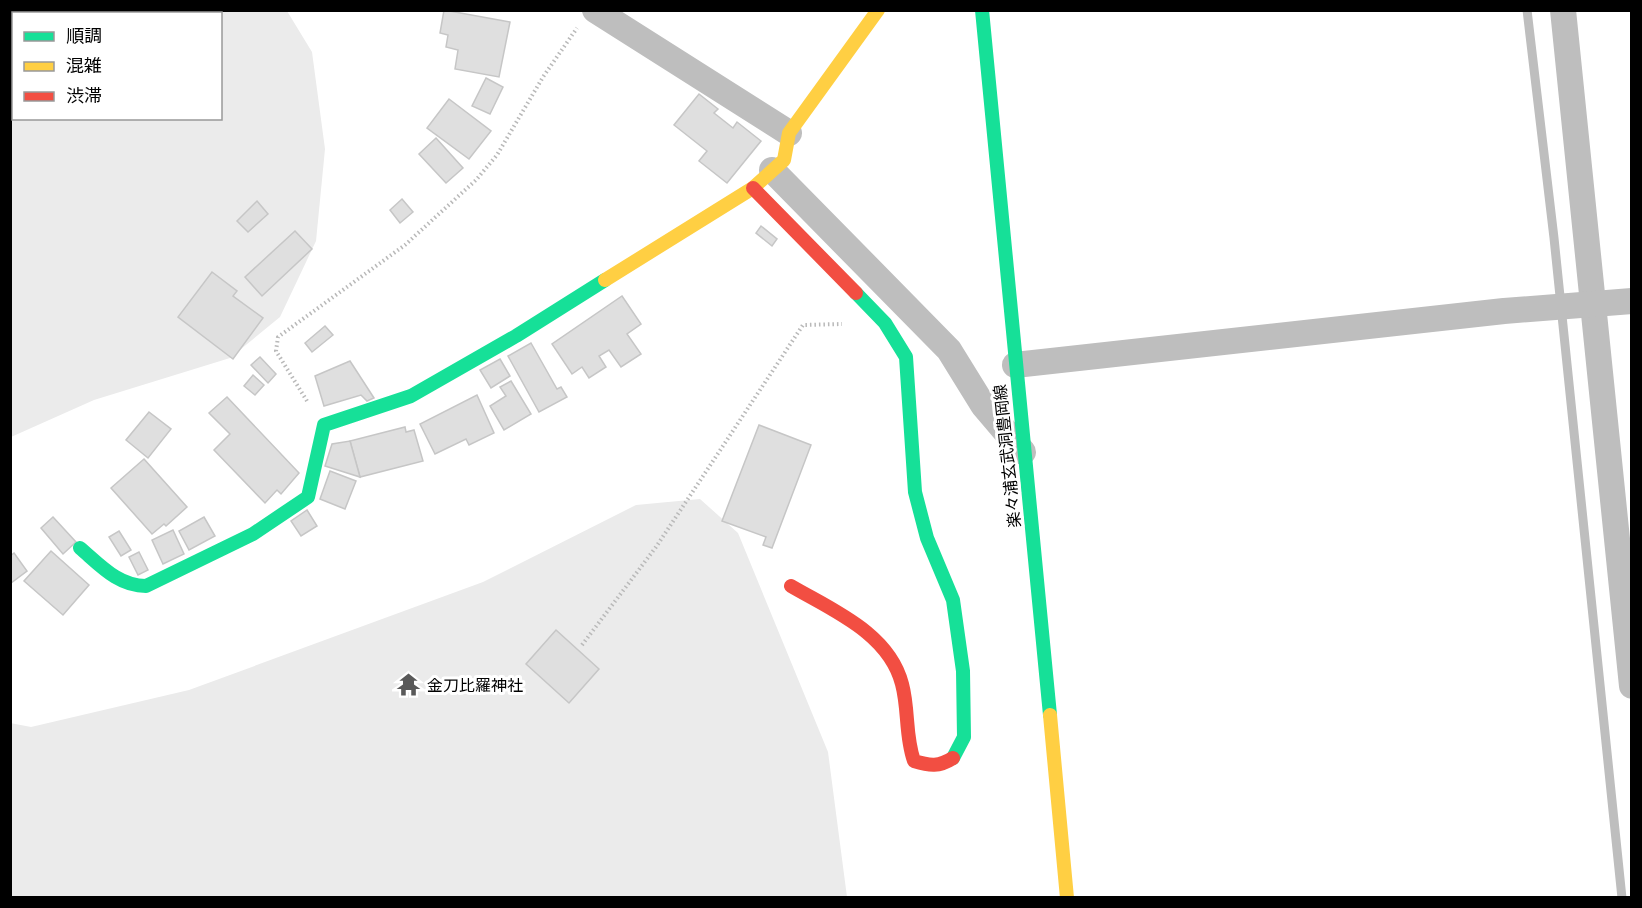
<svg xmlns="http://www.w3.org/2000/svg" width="1642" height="908" font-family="'Titillium Web','Noto Sans JP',sans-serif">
<rect width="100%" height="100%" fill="#fff"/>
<g fill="#ebebeb" fill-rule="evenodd">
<path d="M11 11H287L312 52 325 149 316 241 280 317 230 358 94 400 11 437ZM14 14H220V118H14Z"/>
<path d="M700 499 738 533 828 752 847 897H11L10 723 31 727 189 690 483 582 636 505Z"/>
</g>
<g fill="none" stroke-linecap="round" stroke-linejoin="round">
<path stroke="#bebebe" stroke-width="9" d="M1527 10 1554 238 1622 898"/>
</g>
<g fill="#dfdfdf" stroke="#c6c6c6" stroke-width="1.5">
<path d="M444 10 510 22 499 77 455 69 458 50 446 47 448 35 440 33Z"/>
<path d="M486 78 503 87 490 114 472 106Z"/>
<path d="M699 94 718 109 714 113 733 128 737 122 761 141 727 183 699 161 707 151 674 125Z"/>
<path d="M449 99 491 131 469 159 427 128Z"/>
<path d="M436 138 463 168 446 183 419 154Z"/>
<path d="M402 199 413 212 400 223 390 210Z"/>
<path d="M257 201 268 214 248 232 237 221Z"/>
<path d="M761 226 777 239 772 246 756 233Z"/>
<path d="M295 231 312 249 262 296 245 277Z"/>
<path d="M212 272 237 291 233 296 263 318 233 359 178 317Z"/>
<path d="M622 296 641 324 627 334 641 354 621 367 609 350 599 356 606 367 589 378 582 367 572 374 552 344Z"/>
<path d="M325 326 333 335 312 352 305 343Z"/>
<path d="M531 343 557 389 561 387 567 397 539 412 508 356Z"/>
<path d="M260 357 276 374 268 383 251 365Z"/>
<path d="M500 359 510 376 491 388 480 370Z"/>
<path d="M350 361 374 398 367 401 361 395 324 406 315 376Z"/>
<path d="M253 375 264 385 255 395 244 386Z"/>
<path d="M511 381 531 414 504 430 490 406 506 396 500 387Z"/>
<path d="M477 395 494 433 469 445 466 439 435 454 420 424Z"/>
<path d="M227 397 299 473 281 494 277 490 265 503 214 450 230 434 209 413Z"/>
<path d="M149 412 171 429 148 458 126 440Z"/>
<path d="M759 425 811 445 772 548 763 545 766 537 722 521Z"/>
<path d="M405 427 406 432 414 430 423 461 360 477 350 441Z"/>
<path d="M350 441 360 477 325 466 332 444Z"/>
<path d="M144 459 187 507 166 526 164 524 152 534 111 488Z"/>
<path d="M330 471 356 481 345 509 320 499Z"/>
<path d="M307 510 317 526 301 536 291 521Z"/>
<path d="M53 517 76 542 63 554 41 528Z"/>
<path d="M204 517 215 536 189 550 179 531Z"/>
<path d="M173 530 184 554 163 564 152 540Z"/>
<path d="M119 531 131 550 121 556 109 537Z"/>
<path d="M51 551 89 585 63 615 24 581Z"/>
<path d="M139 552 148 570 138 575 129 557Z"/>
<path d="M14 553 27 571 11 583 10 556Z"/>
<path d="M556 630 599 669 569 703 526 664Z"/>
</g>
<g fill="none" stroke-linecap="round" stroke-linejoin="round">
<g stroke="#b9b9b9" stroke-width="4" stroke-dasharray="1.5 3" stroke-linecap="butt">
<path d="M307 401 276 351 278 337 405 245 476 180 497 155 543 77 577 28"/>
<path d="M582 645 656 547 803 325 842 324"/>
</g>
<g stroke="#bebebe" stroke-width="26">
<path d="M595 10 789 133"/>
<path d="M1563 10 1632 686"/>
<path d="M772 170 949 350 983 405 1023 452"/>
<path d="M1015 365 1504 311 1632 301"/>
</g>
<g stroke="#16e098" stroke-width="14">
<path d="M982 10 1050 715"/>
<path d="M856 293 885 323 906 357 915 492 927 538 953 600 963 671 964 737 953 758"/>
<path d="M80 548C100 565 118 586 146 586L253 534 308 497 324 425 411 396 516 336 605 280"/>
</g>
<g stroke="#ffcf43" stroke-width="14">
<path d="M605 280 753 188 784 160 789 133 878 10"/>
<path d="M1050 715 1067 898"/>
</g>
<g stroke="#f24e42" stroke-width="14">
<path d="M753 188 856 293"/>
<path d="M791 586C832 610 889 633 902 684 909 710 905 736 914 761 930 766 939 767 953 758"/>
</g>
</g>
<defs>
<symbol id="temple-bare" viewBox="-9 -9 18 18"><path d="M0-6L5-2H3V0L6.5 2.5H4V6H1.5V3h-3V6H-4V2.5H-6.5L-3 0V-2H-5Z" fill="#595959" stroke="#fff" stroke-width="2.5" paint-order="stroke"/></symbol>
</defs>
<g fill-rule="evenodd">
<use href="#temple-bare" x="392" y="668" width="33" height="33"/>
</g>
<g text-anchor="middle" stroke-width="6" stroke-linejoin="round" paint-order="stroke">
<g font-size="16" fill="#000" stroke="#fff">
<text transform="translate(1007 456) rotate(-96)" y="6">楽々浦玄武洞豊岡線</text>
</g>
<g font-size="16" fill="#000" stroke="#fff" text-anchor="start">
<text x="427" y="691">金刀比羅神社</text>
</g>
</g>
<rect width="1642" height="908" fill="none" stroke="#000000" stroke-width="24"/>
<rect x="12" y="12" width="210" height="108" fill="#ffffff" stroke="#999999" stroke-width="1.5"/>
<rect x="24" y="32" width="30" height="9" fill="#16e098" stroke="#999999" stroke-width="1.5"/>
<text x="66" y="42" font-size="18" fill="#000000">順調</text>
<rect x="24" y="62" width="30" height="9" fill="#ffcf43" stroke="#999999" stroke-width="1.5"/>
<text x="66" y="72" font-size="18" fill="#000000">混雑</text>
<rect x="24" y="92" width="30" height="9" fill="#f24e42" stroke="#999999" stroke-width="1.5"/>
<text x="66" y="102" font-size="18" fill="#000000">渋滞</text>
</svg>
